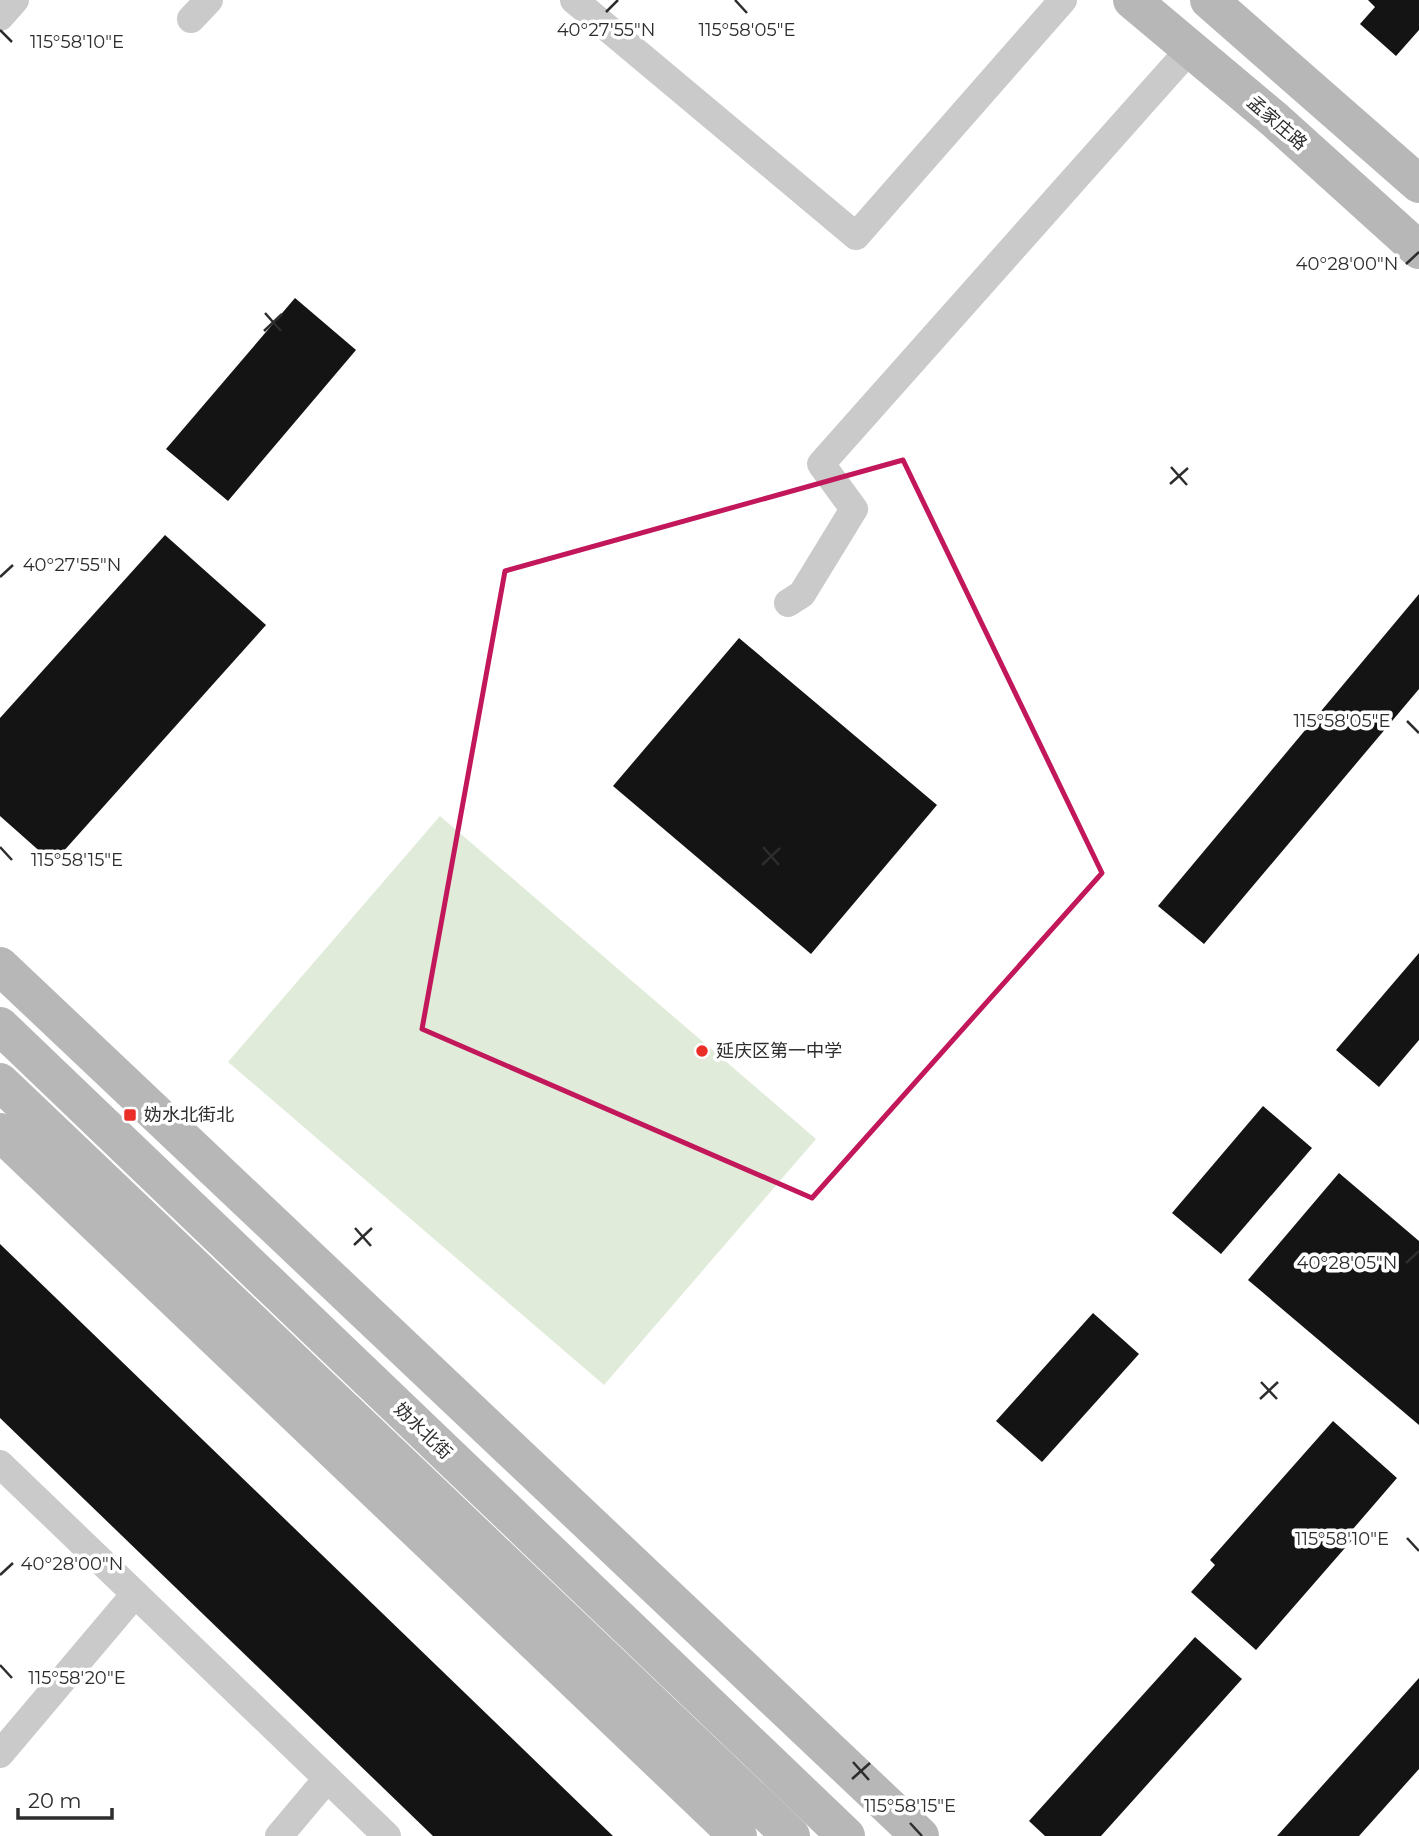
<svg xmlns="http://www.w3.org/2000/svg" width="1419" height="1836" font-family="Montserrat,'Noto Sans SC',sans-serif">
<rect width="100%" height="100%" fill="#fff"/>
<path fill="#e1ebda" d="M440 816 816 1139 604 1385 228 1062Z"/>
<g fill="#141414">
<path d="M1368 0H1419V30L1396 56 1360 24 1375 7Z"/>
<path d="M295 298 356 350 228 501 166 449Z"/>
<path d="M165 535 266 625 53 863 0 816V718Z"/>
<path d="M1419 594V689L1204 944 1158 906Z"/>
<path d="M739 638 937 805 811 954 613 786Z"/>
<path d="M1419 953V1040L1379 1087 1336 1050Z"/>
<path d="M1263 1106 1312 1148 1221 1254 1172 1213Z"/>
<path d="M1339 1173 1419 1241V1425L1248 1280Z"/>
<path d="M0 1244 613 1836H433L0 1418Z"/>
<path d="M1093 1313 1139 1354 1042 1462 996 1421Z"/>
<path d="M1333 1421 1397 1478 1353 1529 1358 1533 1256 1650 1191 1592 1215 1565 1210 1560Z"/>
<path d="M1195 1637 1242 1679 1101 1836H1045L1029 1821Z"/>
<path d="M1419 1678V1769L1359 1836H1277Z"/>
</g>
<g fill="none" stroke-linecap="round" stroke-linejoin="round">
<g stroke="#cacaca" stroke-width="28">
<path d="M574 0 856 236 1063 0"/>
<path d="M0 17 15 0"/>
<path d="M191 19 209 0"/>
<path d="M788 603 802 594 854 509 821 464 1190 49"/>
<path d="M0 1464 387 1836"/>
<path d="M0 1754 135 1594"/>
<path d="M279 1836 327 1779"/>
</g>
<g stroke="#b7b7b7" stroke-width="38">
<path d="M1132 0 1275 120 1419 250"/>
<path d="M1209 0 1419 184"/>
<path d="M0 966 920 1836"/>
<path d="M0 1026 846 1836"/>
<path d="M0 1082 791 1836"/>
<path d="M0 1132 738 1836"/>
</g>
</g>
<path fill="none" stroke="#c2185b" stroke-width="5" stroke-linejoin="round" d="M903 460 1102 873 812 1198 422 1029 505 571Z"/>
<path fill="none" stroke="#2d2d2d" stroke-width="2.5" d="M735 0 747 13M606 12 618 0M0 30 12 42M1406 264 1419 252M265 313 281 331M264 331 282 314M1171 467 1187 485M1170 484 1188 468M0 577 13 565M1407 721 1419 733M0 847 12 860M763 847 779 865M762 865 780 848M355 1228 371 1246M354 1245 372 1228M1406 1263 1419 1251M1261 1382 1277 1399M1260 1399 1278 1382M1407 1538 1419 1551M0 1575 13 1563M0 1665 12 1678M853 1762 869 1780M852 1779 870 1763M910 1823 922 1836"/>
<g fill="#eb2d28" stroke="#fff" stroke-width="2.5">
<circle cx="702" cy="1051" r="7"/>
<rect x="123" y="1108" width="14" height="14" rx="3.5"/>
</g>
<g text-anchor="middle" stroke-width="7" stroke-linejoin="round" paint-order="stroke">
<g font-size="18" fill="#2d2d2d" stroke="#fff">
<text transform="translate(1277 123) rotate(41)" y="6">孟家庄路</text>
<text transform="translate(423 1431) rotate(44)" y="6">妫水北街</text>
</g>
<g font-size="18" fill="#2d2d2d" stroke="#fff" text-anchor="start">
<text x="716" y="1057">延庆区第一中学</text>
<text x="144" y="1121">妫水北街北</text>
</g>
</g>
<g font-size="18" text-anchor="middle" fill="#2d2d2d" stroke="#fff" stroke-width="7" stroke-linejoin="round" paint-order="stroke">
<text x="606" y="36">40°27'55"N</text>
<text x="747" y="36">115°58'05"E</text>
<text x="77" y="48">115°58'10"E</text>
<text x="1347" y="270">40°28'00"N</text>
<text x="72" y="571">40°27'55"N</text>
<text x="1342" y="727">115°58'05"E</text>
<text x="77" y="866">115°58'15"E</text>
<text x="1347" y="1269">40°28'05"N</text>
<text x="1342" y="1545">115°58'10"E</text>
<text x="72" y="1570">40°28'00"N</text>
<text x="77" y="1684">115°58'20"E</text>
<text x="910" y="1812">115°58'15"E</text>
</g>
<path d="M18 1808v10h94v-10" fill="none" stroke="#2d2d2d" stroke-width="3.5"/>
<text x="28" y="1808" font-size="21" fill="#2d2d2d" stroke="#ffffff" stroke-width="5" paint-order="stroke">20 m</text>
</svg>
